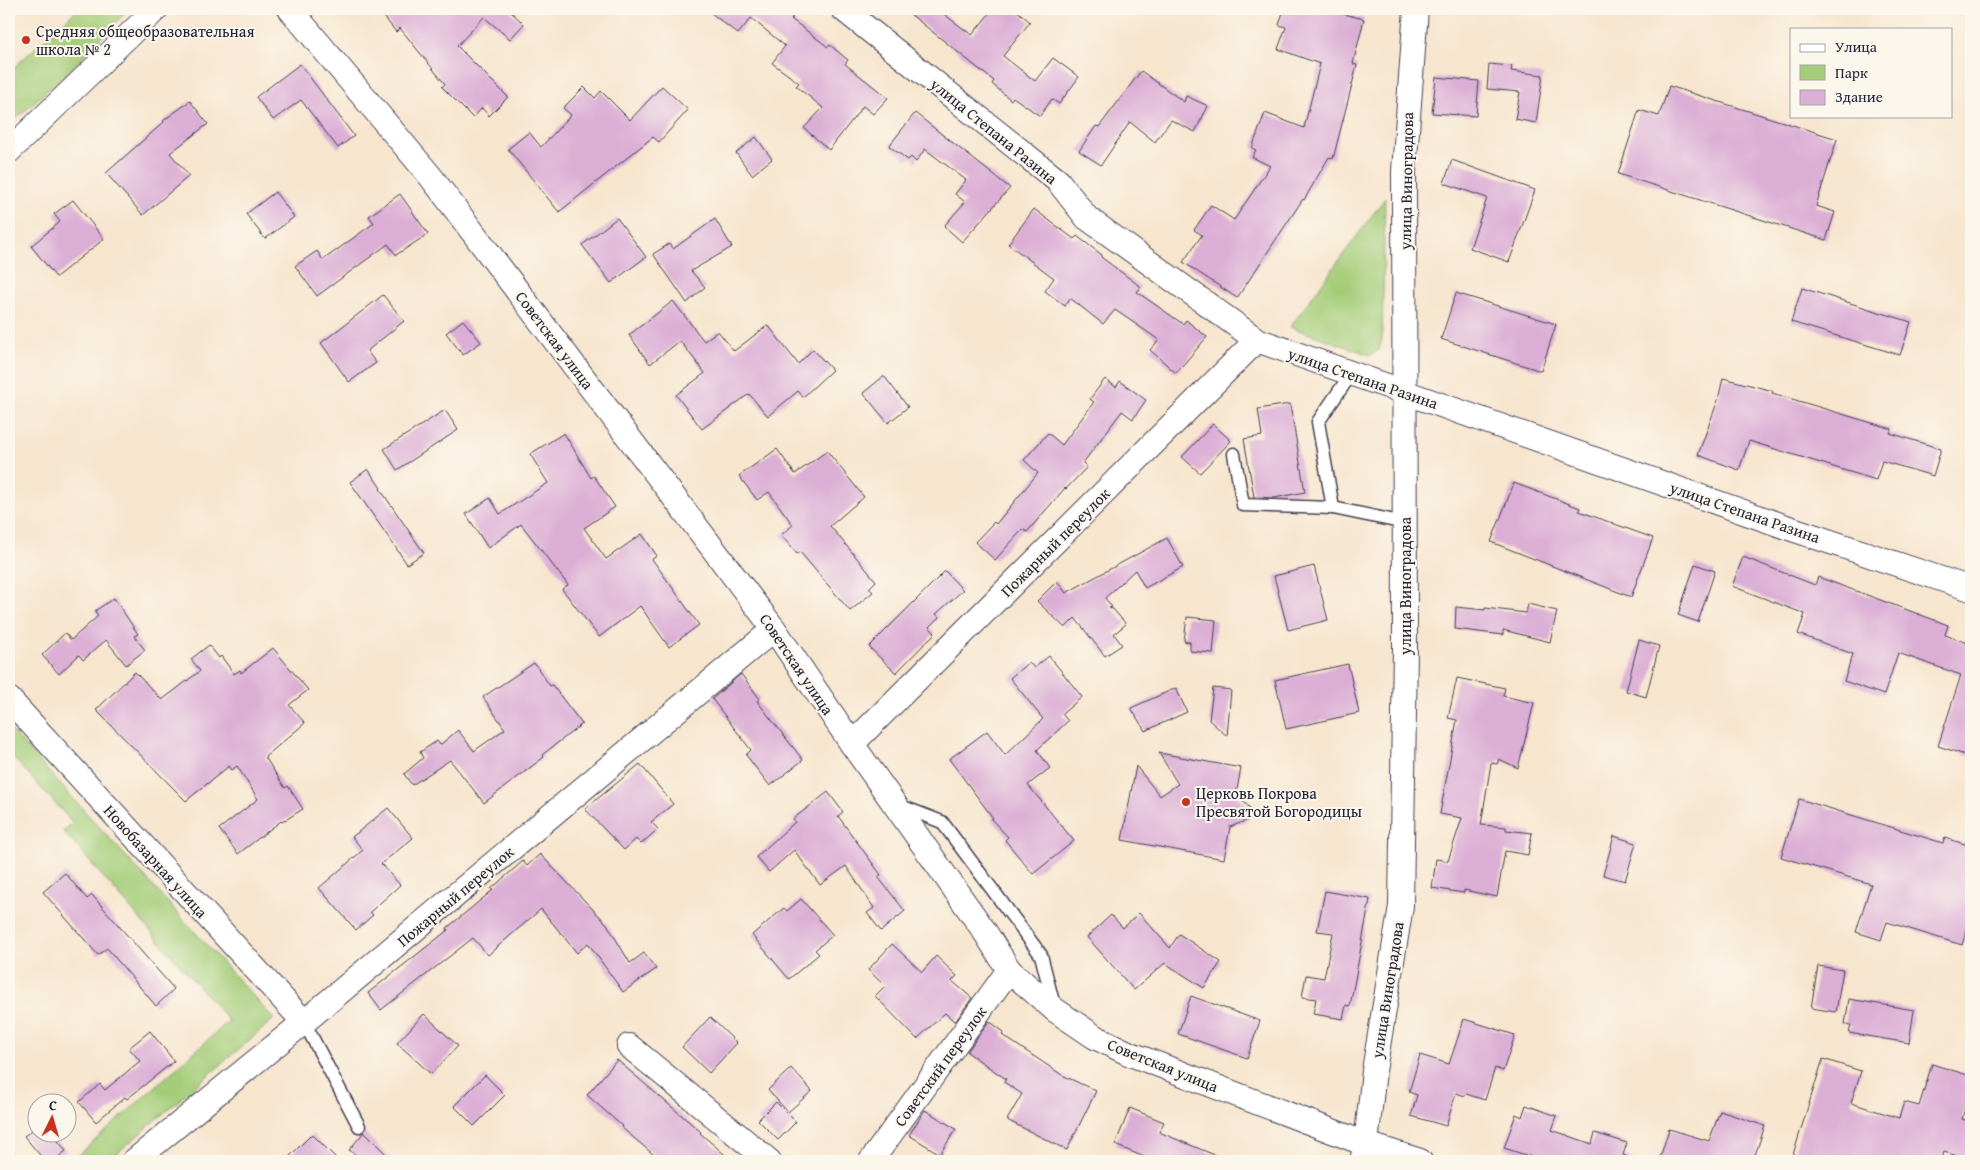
<svg xmlns="http://www.w3.org/2000/svg" width="1980" height="1170" font-family="'Gentium Book Plus',serif">
<rect width="100%" height="100%" fill="#fbf7ec"/>
<filter id="ink" filterUnits="userSpaceOnUse"><feTurbulence type="fractalNoise" baseFrequency=".02" numOctaves="2"/><feDisplacementMap in="SourceGraphic" scale="10" xChannelSelector="R" yChannelSelector="G"/><feConvolveMatrix kernelMatrix="1 2 1 2 8 2 1 2 1" color-interpolation-filters="sRGB"/></filter>
<filter id="wash" filterUnits="userSpaceOnUse"><feTurbulence type="fractalNoise" baseFrequency=".0096" numOctaves="4" result="noise"/><feDisplacementMap in="SourceGraphic" scale="20" xChannelSelector="R" yChannelSelector="G"/><feGaussianBlur stdDeviation="1.12" result="paint"/><feColorMatrix in="noise" values="0 0 0 0 0 0 0 0 0 0 0 0 0 0 0 0 0 1.4 0 .05"/><feComposite in="paint" operator="in"/></filter>
<g filter="url(#wash)">
<rect width="100%" height="100%" fill="#f7e5ce"/>
<g fill="#a5cd79" stroke="#64785a">
<path d="M78 9H129L67 73 9 125V72Z"/>
<path d="M1385 198 1382 339 1379 350 1370 355 1290 327Z"/>
<path d="M9 728 274 1019 108 1161H72L229 1021 63 831 73 823 9 753Z"/>
</g>
<g id="blocks">
<g fill="#dbaed5">
<path d="M378 9H508L524 24 510 39 484 17 457 46 508 97 489 116 482 108 473 118 442 87 445 84 400 28 396 32Z"/>
<path d="M706 9H782L793 18 791 19 828 47 830 45 848 60 845 64 888 98 873 114 863 106 829 150 804 128 823 108 796 86 799 83 772 63 785 46 751 18 738 34Z"/>
<path d="M904 9H937L972 35 993 9H1015L1030 22 1003 56 1035 81 1053 58 1079 77 1059 104 1052 99 1040 116 1013 97 1011 100 992 84 994 81Z"/>
<path d="M1284 9H1323L1364 19 1353 64 1357 65 1333 159 1329 157 1304 200 1303 199 1237 298 1183 262 1202 235 1194 230 1211 205 1234 220 1270 166 1252 157 1256 150 1252 148 1265 113 1304 128 1320 64 1278 49 1286 27 1279 25Z"/>
<path d="M300 64 354 136 338 148 301 100 273 120 256 97Z"/>
<path d="M1489 64 1512 66 1511 71 1543 75 1536 123 1515 119 1520 92 1487 89Z"/>
<path d="M1141 71 1184 102 1186 96 1208 106 1195 132 1171 120 1155 142 1130 122 1101 165 1079 151 1096 126 1099 127Z"/>
<path d="M1436 77 1479 81 1476 116 1432 113Z"/>
<path d="M662 86 688 110 659 142 653 137 559 212 508 149 529 132 541 147 571 115 563 108 584 87 595 98 601 91 630 120Z"/>
<path d="M1669 86 1837 139 1816 206 1835 212 1826 240 1618 174 1639 110 1659 116Z"/>
<path d="M190 101 208 124 170 153 189 176 143 215 106 173 164 122 163 121Z"/>
<path d="M915 113 1010 188 962 242 944 226 965 202 955 194 966 180 925 149 916 162 911 157 908 160 889 146Z"/>
<path d="M756 137 772 159 752 175 736 153Z"/>
<path d="M1452 160 1535 190 1509 262 1470 248 1487 198 1444 183Z"/>
<path d="M275 192 294 217 265 239 246 214Z"/>
<path d="M400 194 428 234 396 255 388 244 317 296 295 266 317 251 323 260 374 223 369 216Z"/>
<path d="M73 200 104 239 56 277 31 246 60 222 54 214Z"/>
<path d="M1034 209 1074 239 1077 236 1102 255 1101 257 1141 287 1137 292 1183 324 1186 320 1207 337 1176 373 1150 350 1159 340 1115 310 1103 324 1070 298 1065 306 1045 291 1054 278 1008 244Z"/>
<path d="M617 218 646 257 611 283 582 245Z"/>
<path d="M715 219 732 247 691 271 705 287 687 303 653 254 669 244 673 249Z"/>
<path d="M1802 288 1911 322 1900 355 1791 322Z"/>
<path d="M1456 293 1556 324 1541 371 1441 339Z"/>
<path d="M383 295 404 321 367 351 376 363 349 382 321 343Z"/>
<path d="M673 301 704 341 718 331 734 351 768 325 798 364 813 349 832 370 803 397 798 391 768 416 749 394 702 429 676 395 705 373 680 341 650 364 629 335Z"/>
<path d="M463 320 481 342 463 355 446 333Z"/>
<path d="M884 376 908 407 888 423 863 393Z"/>
<path d="M1723 378 1773 391 1772 393 1892 429 1890 433 1941 449 1933 476 1882 461 1876 480 1749 441 1739 470 1698 455 1718 400Z"/>
<path d="M1105 379 1116 387 1120 381 1146 400 1133 419 1122 411 1083 463 1087 467 1066 489 1065 488 1027 532 1023 529 995 560 975 542 994 522 996 524 1038 473 1024 460 1048 433 1062 445 1094 402 1090 399Z"/>
<path d="M1290 404 1305 492 1274 498 1254 497 1244 439 1262 436 1258 409Z"/>
<path d="M445 410 458 430 397 470 384 449Z"/>
<path d="M1213 424 1231 441 1200 473 1182 457Z"/>
<path d="M564 433 591 478 594 476 615 507 584 528 606 559 642 534 657 556 652 559 699 625 669 647 640 606 599 637 562 589 568 585 521 524 488 548 466 514 490 498 500 514 548 483 530 454Z"/>
<path d="M777 449 795 474 827 451 864 497 830 526 876 581 869 588 873 592 850 611 800 552 797 554 781 535 793 525 769 492 757 500 739 476Z"/>
<path d="M368 469 381 488 380 489 424 553 407 564 350 482Z"/>
<path d="M1514 483 1580 508 1579 511 1653 538 1631 597 1491 542Z"/>
<path d="M1167 538 1183 567 1145 588 1135 570 1105 598 1112 607 1109 608 1113 609 1126 624 1114 634 1122 645 1105 656 1075 618 1065 628 1037 601 1057 581 1066 593Z"/>
<path d="M1743 557 1815 585 1818 577 1948 625 1945 635 1971 644V757L1938 746 1961 675 1898 653 1884 695 1844 681 1853 654 1798 634 1805 614 1732 586Z"/>
<path d="M1695 564 1715 571 1698 622 1678 615Z"/>
<path d="M1314 566 1328 620 1288 630 1274 576Z"/>
<path d="M945 571 963 590 936 614 939 617 929 627 935 633 896 673 869 647Z"/>
<path d="M114 598 138 634 134 636 145 650 126 665 106 640 83 660 79 655 59 674 42 655 65 633 71 640 98 616 95 611Z"/>
<path d="M1528 604 1557 611 1550 642 1503 630V635L1455 629 1456 607 1485 610V608L1526 613Z"/>
<path d="M1187 617 1216 620 1213 653 1190 651V642L1184 641Z"/>
<path d="M1639 640 1659 646 1646 697 1626 691Z"/>
<path d="M209 645 219 658 221 656 234 674 240 670 241 673 273 648 308 690 289 705 305 723 265 757 285 788 288 786 303 809 282 822 281 821 238 854 219 829 258 799 237 766 232 770 229 766 186 801 96 710 135 672 162 700 200 671 191 659Z"/>
<path d="M1049 656 1082 697 1062 714 1068 721 1037 750 1050 768 1028 785 1074 841 1033 874 1005 840 1008 837 991 819 993 818 949 759 987 731 1005 755 1043 719 1010 678 1029 662 1034 668Z"/>
<path d="M534 663 550 686 552 685 582 724 542 755 544 757 484 803 450 760 412 785 404 774 423 758 420 752 437 741 440 745 458 730 474 751 505 729 483 697Z"/>
<path d="M1348 664 1359 713 1286 729 1275 680Z"/>
<path d="M741 674 760 699 757 701 803 760 770 786 746 755 751 750 712 699Z"/>
<path d="M1457 678 1505 688 1503 696 1534 703 1518 768 1499 759 1497 764 1491 763 1481 825 1506 827V830L1532 833 1528 855 1505 851 1497 897 1464 890V893L1432 888 1436 859 1448 861 1462 818 1440 814 1457 720 1448 718Z"/>
<path d="M1176 688 1187 712 1145 731 1131 708Z"/>
<path d="M1213 688 1231 690 1227 736 1209 720Z"/>
<path d="M1159 753 1241 768 1236 795 1250 808 1248 820 1230 827 1224 859 1122 840 1136 766 1160 796 1178 784Z"/>
<path d="M640 764 673 804 651 822 658 829 641 844 636 839 624 850 585 809Z"/>
<path d="M828 792 843 812 838 816 881 875 878 877 905 911 881 931 867 913 874 908 846 866 820 885 794 850 769 872 756 857 795 822 793 819Z"/>
<path d="M1799 799 1943 843 1945 838 1971 846V915L1962 945 1887 922 1881 940 1856 932 1871 884 1781 857Z"/>
<path d="M388 808 413 838 381 864 400 885 370 912 373 915 356 930 319 888 363 850 352 837Z"/>
<path d="M1614 836 1636 843 1625 881 1603 875Z"/>
<path d="M540 854 607 924 630 963 644 953 656 969 623 992 588 943 577 953 541 909 488 955 473 938 381 1010 368 993 448 930 447 928 493 890 491 889 523 861 527 866Z"/>
<path d="M65 873 87 899 92 895 174 989 156 1006 107 948 98 955 43 892Z"/>
<path d="M1325 891 1370 899 1350 1006 1346 1005 1343 1019 1313 1014 1316 999 1302 997 1306 975 1324 978 1333 933 1317 931Z"/>
<path d="M801 899 833 935 815 950 819 954 789 979 752 935 784 908 787 911Z"/>
<path d="M1139 913 1170 948 1179 934 1221 962 1204 988 1165 963 1134 990 1087 937 1111 915 1123 928Z"/>
<path d="M892 944 922 972 936 956 957 976 952 981 972 998 955 1022 945 1013 917 1039 875 996 885 986 868 970Z"/>
<path d="M1818 966 1843 970 1836 1012 1811 1008Z"/>
<path d="M1191 996 1260 1021 1247 1058 1178 1034Z"/>
<path d="M1849 999 1914 1010 1909 1043 1849 1033 1851 1025 1845 1024Z"/>
<path d="M424 1014 458 1046 431 1074 397 1043Z"/>
<path d="M710 1017 737 1043 709 1073 682 1047Z"/>
<path d="M1464 1019 1515 1035 1503 1071 1495 1068 1485 1100 1466 1094 1465 1096 1456 1093 1446 1126 1411 1116 1417 1095 1409 1092 1420 1055 1449 1064Z"/>
<path d="M989 1021 1004 1032 1002 1035 1062 1075 1096 1091 1067 1150 1007 1120 1022 1094 1004 1082 1006 1079 967 1052Z"/>
<path d="M150 1031 174 1061 127 1099 125 1097 96 1122 79 1102 100 1084 105 1090 140 1061 129 1048Z"/>
<path d="M1823 1059 1861 1071 1851 1103 1899 1118 1904 1102 1919 1106 1932 1064 1971 1076V1090L1962 1119 1971 1122V1160L1944 1152 1941 1161H1791Z"/>
<path d="M617 1060 701 1132 700 1133 732 1161H661L621 1127 622 1126 587 1095Z"/>
<path d="M791 1068 812 1091 788 1112 768 1090Z"/>
<path d="M485 1075 505 1095 474 1126 454 1106Z"/>
<path d="M776 1102 796 1122 778 1140 758 1120Z"/>
<path d="M1526 1105 1557 1116 1552 1130 1592 1144 1595 1133 1627 1143 1623 1155 1633 1159V1161H1544L1504 1148 1516 1114 1522 1117Z"/>
<path d="M1130 1108 1164 1122 1159 1132 1229 1161H1154L1115 1145Z"/>
<path d="M925 1110 956 1129 940 1154 909 1135Z"/>
<path d="M1720 1111 1765 1126 1755 1155 1759 1156 1758 1161H1659L1669 1129 1709 1141Z"/>
<path d="M38 1126V1132H51L66 1151 53 1161H45L24 1136Z"/>
<path d="M364 1132 393 1161H364L349 1150Z"/>
<path d="M312 1134 339 1161H285Z"/>
</g>
</g>
</g>
<g filter="url(#ink)">
<use href="#blocks" fill-opacity="0" stroke="#423f51" stroke-width="1"/>
<g fill="none" stroke-linecap="round" stroke-linejoin="round">
<defs>
<g id="lane">
<path d="M1351 374 1318 422 1333 508 1405 523"/>
<path d="M1234 454 1243 505 1333 508"/>
<path d="M898 805 942 822 1041 955 1054 1006"/>
<path d="M304 1022 359 1126"/>
</g>
<g id="street">
<path d="M290 9 431 177 774 629 852 744 985 932 1009 970 1055 1010 1095 1037 1128 1053 1366 1144 1420 1161"/>
<path d="M843 9 1058 181 1087 218 1257 340 1789 528 1971 589"/>
<path d="M9 151 156 9"/>
<path d="M9 699 304 1022"/>
<path d="M852 744 1257 340"/>
<path d="M629 1046 769 1161"/>
<path d="M134 1161 304 1022 774 629"/>
<path d="M871 1161 1009 970"/>
<path d="M1362 1161 1366 1144 1374 1071 1401 906 1405 649 1404 171 1416 9"/>
</g>
</defs>
<use href="#lane" stroke="#423f51" stroke-width="15"/>
<use href="#street" stroke="#423f51" stroke-width="26"/>
<use href="#lane" stroke="#fff" stroke-width="12"/>
<use href="#street" stroke="#fff" stroke-width="24"/>
</g>
</g>
<g fill="#c8321e" stroke="#fbf7ec" stroke-width="2">
<circle cx="26" cy="40" r="5"/>
<circle cx="1186" cy="802" r="5"/>
</g>
<g text-anchor="middle" stroke-width="4" stroke-linejoin="round" paint-order="stroke">
<g font-size="16" fill="#22223b" stroke="#fbf7ec" text-anchor="start">
<text x="36" y="37">Средняя общеобразовательная<tspan x="36" dy="18">школа № 2</tspan></text>
<text x="1196" y="799">Церковь Покрова<tspan x="1196" dy="18">Пресвятой Богородицы</tspan></text>
</g>
<g font-size="16" fill="#22223b" stroke="#fbf7ec">
<text transform="translate(994 131) rotate(39)" y="6">улица Степана Разина</text>
<text transform="translate(1406 181) rotate(-89)" y="6">улица Виноградова</text>
<text transform="translate(555 340) rotate(53)" y="6">Советская улица</text>
<text transform="translate(1363 378) rotate(19)" y="6">улица Степана Разина</text>
<text transform="translate(1745 512) rotate(19)" y="6">улица Степана Разина</text>
<text transform="translate(1055 542) rotate(-45)" y="6">Пожарный переулок</text>
<text transform="translate(1405 586) rotate(-90)" y="6">улица Виноградова</text>
<text transform="translate(797 664) rotate(56)" y="6">Советская улица</text>
<text transform="translate(156 861) rotate(48)" y="6">Новобазарная улица</text>
<text transform="translate(455 896) rotate(-40)" y="6">Пожарный переулок</text>
<text transform="translate(1387 990) rotate(-81)" y="6">улица Виноградова</text>
<text transform="translate(1163 1065) rotate(22)" y="6">Советская улица</text>
<text transform="translate(940 1066) rotate(-54)" y="6">Советский переулок</text>
</g>
</g>
<rect width="1980" height="1170" fill="none" stroke="#fbf7ec" stroke-width="30"/>
<rect x="1790" y="28" width="162" height="90" fill="#fbf7ec" stroke="#a4a2a5"/>
<rect x="1800" y="44" width="25" height="8" fill="#ffffff" stroke="#a4a2a5"/>
<text x="1835" y="52" font-size="15" fill="#22223b">Улица</text>
<rect x="1800" y="65" width="25" height="15" fill="#a5cd79" stroke="#a4a2a5"/>
<text x="1835" y="78" font-size="15" fill="#22223b">Парк</text>
<rect x="1800" y="90" width="25" height="15" fill="#dbaed5" stroke="#a4a2a5"/>
<text x="1835" y="102" font-size="15" fill="#22223b">Здание</text>
<g transform="translate(52 1118) rotate(5)"><circle r="24" fill="#fbf7ec" stroke="#a4a2a5"/>
<path d="M0-4L9 19L0 12L-9 19Z" fill="#c8321e"/>
<text y="-8" font-size="14" font-weight="bold" text-anchor="middle" fill="#22223b">С</text>
</g>
</svg>
